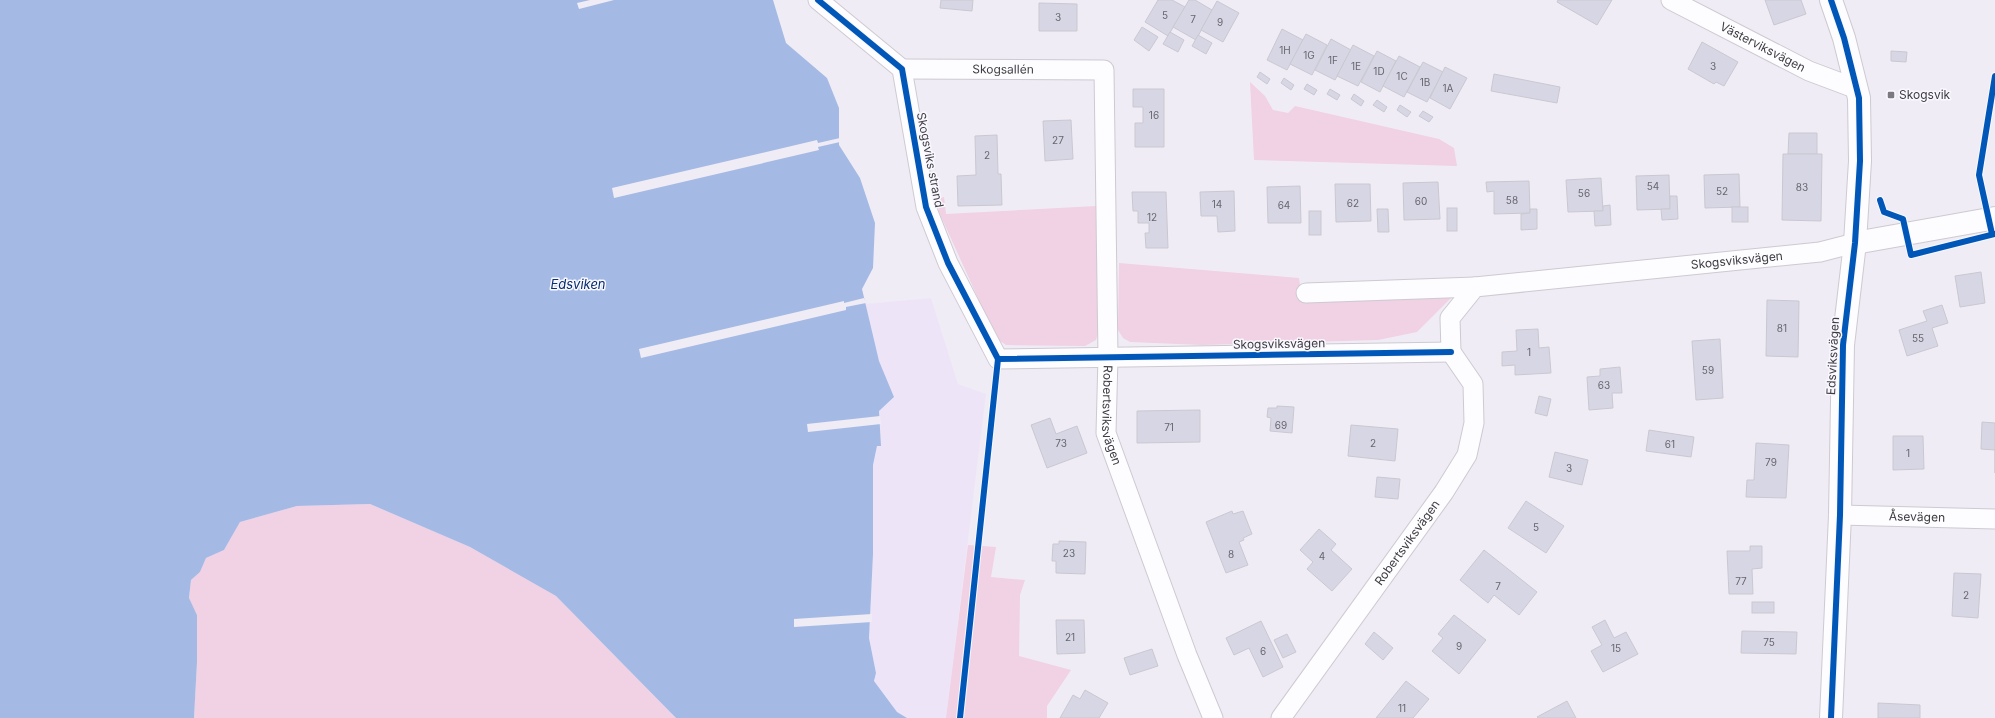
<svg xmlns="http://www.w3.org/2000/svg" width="1995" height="718" font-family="Inter,sans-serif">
<rect width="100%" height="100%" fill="#f0ecf5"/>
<path fill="#ede5f7" d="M931 298 958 384 986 394 946 718H907L897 712 874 681 876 673 869 638 873 554V465L877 446 881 445 879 411 894 397 879 361 864 304Z"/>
<g fill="#f1d1e4">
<path d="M1250 82 1265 96 1273 110 1288 113 1295 106 1439 139 1454 148 1457 166 1254 160Z"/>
<path d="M944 197 946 214 1096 206 1101 322 1096 340 1085 346 1006 345 996 338 939 212 937 199Z"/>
<path d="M1119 263 1299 278 1302 299 1451 298 1417 332 1378 340 1202 345 1130 342 1123 338 1118 330Z"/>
<path d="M370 504 470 547 556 596 676 718H194L197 662V615L189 599 191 580 200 572 206 558 224 550 240 522 297 506Z"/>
<path d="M968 545 996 547 991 577 1025 580 1020 595 1019 656 1071 670 1047 706V718H946Z"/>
</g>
<path fill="#a4bae4" d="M0 0H773L786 43 827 78 839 108V145L860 178 875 223 873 268 862 289 879 361 894 397 879 411 881 446H877L873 465V554L869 638 876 673 874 681 897 712 907 718H676L556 596 470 547 370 504 297 506 240 522 224 550 206 558 200 572 191 580 189 598 197 615V662L194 718H0Z"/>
<g fill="#f0ecf5">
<path d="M590 0H614L579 9 577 3Z"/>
<path d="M840 138V142L818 147 819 150 614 198 612 188 817 140 818 143Z"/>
<path d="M864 298 866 303 846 307V310L641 358 639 349 844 301V303Z"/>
<path d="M880 416 881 424 808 432 807 424Z"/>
<path d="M872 614V622L794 627V619Z"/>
</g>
<g fill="#d7d6e4" stroke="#cac8cf">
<path d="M941 0H973L972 11 940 8Z"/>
<path d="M1158 0H1172L1185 7 1168 36 1145 22Z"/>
<path d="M1189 0H1195L1212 10 1196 40 1173 27Z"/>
<path d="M1558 0H1612L1597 25 1557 2Z"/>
<path d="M1765 0H1801L1806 14 1774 25Z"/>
<path d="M1217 1 1239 13 1223 42 1201 30Z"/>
<path d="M1039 3 1077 4V31H1039Z"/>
<path d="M1142 27 1158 37 1149 51 1134 40Z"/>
<path d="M1282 29 1303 40 1287 70 1267 60Z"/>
<path d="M1170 32 1184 40 1178 52 1163 44Z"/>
<path d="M1306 34 1327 45 1312 75 1290 64Z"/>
<path d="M1198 35 1212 43 1206 54 1192 46Z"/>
<path d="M1331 39 1351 50 1335 80 1315 70Z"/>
<path d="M1702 42 1738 62 1724 86 1716 82 1714 84 1688 69Z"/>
<path d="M1353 45 1374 56 1358 86 1337 76Z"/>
<path d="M1377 51 1396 61 1380 92 1361 82Z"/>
<path d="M1891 51 1907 52 1906 62 1891 61Z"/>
<path d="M1399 56 1420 67 1404 97 1383 86Z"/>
<path d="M1423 62 1443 72 1427 102 1407 92Z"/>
<path d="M1445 67 1467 78 1450 109 1430 98Z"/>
<path d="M1260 72 1270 79 1267 84 1257 77Z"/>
<path d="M1494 74 1560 87 1557 103 1491 91Z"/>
<path d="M1284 78 1294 85 1291 90 1281 83Z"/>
<path d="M1307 84 1317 90 1314 95 1304 89Z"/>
<path d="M1133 89H1164V147H1135V123H1143V107H1133Z"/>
<path d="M1330 89 1340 95 1337 100 1327 94Z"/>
<path d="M1354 94 1364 101 1361 106 1351 99Z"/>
<path d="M1377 100 1387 107 1384 112 1373 105Z"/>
<path d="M1400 105 1411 112 1407 117 1397 110Z"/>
<path d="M1423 111 1433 117 1429 122 1419 116Z"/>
<path d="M1071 120 1073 159 1045 161 1043 121Z"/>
<path d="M1789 133H1817V154H1788Z"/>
<path d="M997 135 998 174H1001L1002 205 958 206 957 176 976 175 975 136Z"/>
<path d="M1783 154H1822L1821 221 1782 220Z"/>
<path d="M1739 174 1740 207 1705 208 1704 175Z"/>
<path d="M1669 175 1670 209 1637 210 1636 176Z"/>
<path d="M1601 178 1603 211 1568 212 1566 180Z"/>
<path d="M1529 181 1530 213 1494 214V191L1487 192 1486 182Z"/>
<path d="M1438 182 1440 219 1404 220 1403 183Z"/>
<path d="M1335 184H1370L1371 221 1336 222Z"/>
<path d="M1300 186 1301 223H1268L1267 187Z"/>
<path d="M1234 191 1235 231 1218 232 1217 216H1201L1200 192Z"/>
<path d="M1132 192H1166L1168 248H1146L1145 233H1149V223H1138V211H1133Z"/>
<path d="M1670 196H1677L1678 219 1662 220 1661 209H1670Z"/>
<path d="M1610 205 1611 225 1595 226 1594 211H1603V206Z"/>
<rect x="1732" y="207" width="16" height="15"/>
<rect x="1447" y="208" width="10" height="23"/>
<path d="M1377 209H1388L1389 232H1378Z"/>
<path d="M1530 209H1537V229L1521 230V214L1530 213Z"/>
<rect x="1309" y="211" width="12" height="24"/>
<path d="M1981 272 1985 303 1960 307 1955 276Z"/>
<path d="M1767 300 1799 301 1798 357 1766 356Z"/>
<path d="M1942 305 1948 323 1932 328 1938 346 1907 356 1899 330 1927 321 1923 311Z"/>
<path d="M1538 329 1539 348 1549 347 1551 373 1515 375V365L1502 366V352L1517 351 1516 330Z"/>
<path d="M1720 339 1723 398 1696 400 1692 341Z"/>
<path d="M1620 367 1622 393H1612L1613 408 1589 410 1587 377 1600 376V369Z"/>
<path d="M1539 396 1551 399 1547 416 1535 413Z"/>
<path d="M1277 406 1294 407 1292 433 1270 431 1271 418 1267 417 1268 408H1277Z"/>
<path d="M1200 410V442L1137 443V411Z"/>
<path d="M1050 418 1056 434 1077 426 1087 453 1047 468 1031 425Z"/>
<path d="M1982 422 1995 423V473V450L1981 449Z"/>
<path d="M1351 425 1398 429 1395 461 1348 456Z"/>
<path d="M1649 430 1694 437 1691 457 1646 451Z"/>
<path d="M1893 436H1923L1924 469 1893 470Z"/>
<path d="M1756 443 1789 445 1786 498 1746 497 1747 480H1754Z"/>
<path d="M1555 452 1588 460 1582 485 1549 477Z"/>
<path d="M1377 477 1400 479 1398 499 1375 497Z"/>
<path d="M1526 501 1564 526 1546 553 1508 528Z"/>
<path d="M1232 511 1233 514 1243 511 1252 534 1243 538 1244 540 1239 542 1248 565 1226 573 1206 522Z"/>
<path d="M1319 529 1336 544 1331 550 1352 569 1332 591 1307 569 1313 562 1300 550Z"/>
<path d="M1059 541 1086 542 1085 574 1056 573V561H1052L1053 544H1059Z"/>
<path d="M1750 546H1762V568L1752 569 1753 594H1729L1727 551H1750Z"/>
<path d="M1484 550 1537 592 1519 615 1494 595 1488 603 1460 580Z"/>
<path d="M1954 573 1981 574 1978 618 1952 616Z"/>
<rect x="1752" y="602" width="22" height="11"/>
<path d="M1454 615 1486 640 1459 674 1432 651 1443 638 1438 634Z"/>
<path d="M1056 620H1084L1085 653 1057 654Z"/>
<path d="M1605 620 1614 638 1626 632 1638 654 1603 672 1591 651 1602 645 1592 627Z"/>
<path d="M1261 621 1283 667 1263 677 1249 648 1234 655 1226 638Z"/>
<path d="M1742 631 1797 632 1796 654 1741 653Z"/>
<path d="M1374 632 1393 648 1383 660 1365 644Z"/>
<path d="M1287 634 1296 652 1283 658 1274 640Z"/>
<path d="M1152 649 1158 666 1130 675 1124 658Z"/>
<path d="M1406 681 1429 699 1413 718H1376Z"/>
<path d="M1085 690 1108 703 1099 718H1060L1073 695 1080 699Z"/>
<path d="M1567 701 1576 718H1538L1537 717Z"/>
<path d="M1878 703 1920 705V718H1878Z"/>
</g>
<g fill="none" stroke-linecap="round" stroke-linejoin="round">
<defs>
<g id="street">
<path d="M818 0 902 69 926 207 948 263 998 359 1451 352"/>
<path id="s1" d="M1671 0 1809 71 1857 89"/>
<path id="s2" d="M902 69 1104 70 1108 357 1106 433 1187 655 1213 718"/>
<path d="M1306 293 1475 287"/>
<path id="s3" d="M1451 352 1450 318 1475 287 1820 252 1855 243"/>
<path id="s4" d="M1840 515 1995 519"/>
<path id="s5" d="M1281 718 1444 492 1467 455 1474 423 1473 384 1451 352"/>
</g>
<g id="secondary">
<path d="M1855 243 1995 218"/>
<path d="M1831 718 1840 515 1843 345 1855 243 1860 161 1859 98 1844 38 1831 0"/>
</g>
</defs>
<use href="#street" stroke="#cdcad1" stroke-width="21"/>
<use href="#secondary" stroke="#cdcad1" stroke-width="24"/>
<use href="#street" stroke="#fdfcfe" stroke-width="19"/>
<use href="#secondary" stroke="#fdfcfe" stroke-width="22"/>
<defs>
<g id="cycleway">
<path d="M818 0 902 69 926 207 948 263 998 359"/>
<path d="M1880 200 1884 212 1903 219 1911 255 1995 234"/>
<path d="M1992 234 1979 175 1995 76"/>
<path d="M998 359 1451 352"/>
<path d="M960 718 998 359"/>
<path d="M1831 718 1840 515 1843 345 1855 243 1860 161 1859 98 1844 38 1831 0"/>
</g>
</defs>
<use href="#cycleway" stroke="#faf8ff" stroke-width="8"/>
<use href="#cycleway" stroke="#0057b8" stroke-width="6"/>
</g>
<rect fill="#7c7a81" stroke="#faf8ff" stroke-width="1.5" x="1887" y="91" width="8" height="8" rx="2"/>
<g text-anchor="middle" stroke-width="3" stroke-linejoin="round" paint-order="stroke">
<g font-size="10" fill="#67656d">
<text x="1165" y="19">5</text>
<text x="1058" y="21">3</text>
<text x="1193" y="23">7</text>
<text x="1220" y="26">9</text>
<text x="1285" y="54">1H</text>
<text x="1309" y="59">1G</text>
<text x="1333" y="64">1F</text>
<text x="1356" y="70">1E</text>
<text x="1713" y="70">3</text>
<text x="1379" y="75">1D</text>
<text x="1402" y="80">1C</text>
<text x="1425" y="86">1B</text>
<text x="1448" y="92">1A</text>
<text x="1154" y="119">16</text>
<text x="1058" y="144">27</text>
<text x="987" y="159">2</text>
<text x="1653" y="190">54</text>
<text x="1802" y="191">83</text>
<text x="1722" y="195">52</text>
<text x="1584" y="197">56</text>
<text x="1512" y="204">58</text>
<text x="1421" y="205">60</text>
<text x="1353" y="207">62</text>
<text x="1217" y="208">14</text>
<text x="1284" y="209">64</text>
<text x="1152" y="221">12</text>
<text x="1782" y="332">81</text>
<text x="1918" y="342">55</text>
<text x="1529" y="356">1</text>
<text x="1708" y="374">59</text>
<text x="1604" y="389">63</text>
<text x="1281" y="429">69</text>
<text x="1169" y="431">71</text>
<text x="1061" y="447">73</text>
<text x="1373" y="447">2</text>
<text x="1670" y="448">61</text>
<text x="1908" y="457">1</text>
<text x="1771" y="466">79</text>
<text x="1569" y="472">3</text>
<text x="1536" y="531">5</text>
<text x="1069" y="557">23</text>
<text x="1231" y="558">8</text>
<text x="1322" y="560">4</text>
<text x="1741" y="585">77</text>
<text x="1498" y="590">7</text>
<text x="1966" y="599">2</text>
<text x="1070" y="641">21</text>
<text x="1769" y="646">75</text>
<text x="1459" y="650">9</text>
<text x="1616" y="652">15</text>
<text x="1263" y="655">6</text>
<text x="1402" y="712">11</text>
</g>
<g font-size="12" fill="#3e3c42" stroke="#faf8ff">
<text dy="4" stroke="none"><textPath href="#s1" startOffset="103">Västerviksvägen</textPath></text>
<text dy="4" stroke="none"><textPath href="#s2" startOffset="101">Skogsallén</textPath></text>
<text transform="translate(930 160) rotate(79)" y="4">Skogsviks strand</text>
<text dy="4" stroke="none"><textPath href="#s3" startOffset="337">Skogsviksvägen</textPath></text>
<text transform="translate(1279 344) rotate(-1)" y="4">Skogsviksvägen</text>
<text transform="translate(1833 356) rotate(-87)" y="4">Edsviksvägen</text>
<text dy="4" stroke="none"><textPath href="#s2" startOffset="548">Robertsviksvägen</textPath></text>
<text dy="4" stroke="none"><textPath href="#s4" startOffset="77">Åsevägen</textPath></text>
<text dy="4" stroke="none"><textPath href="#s5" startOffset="216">Robertsviksvägen</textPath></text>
</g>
<g font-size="12" fill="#3e3c42" stroke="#faf8ff" text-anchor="start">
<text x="1899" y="99">Skogsvik</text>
</g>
<g font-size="13" font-style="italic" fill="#082e70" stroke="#faf8ff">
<text x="578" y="289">Edsviken</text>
</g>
</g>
</svg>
